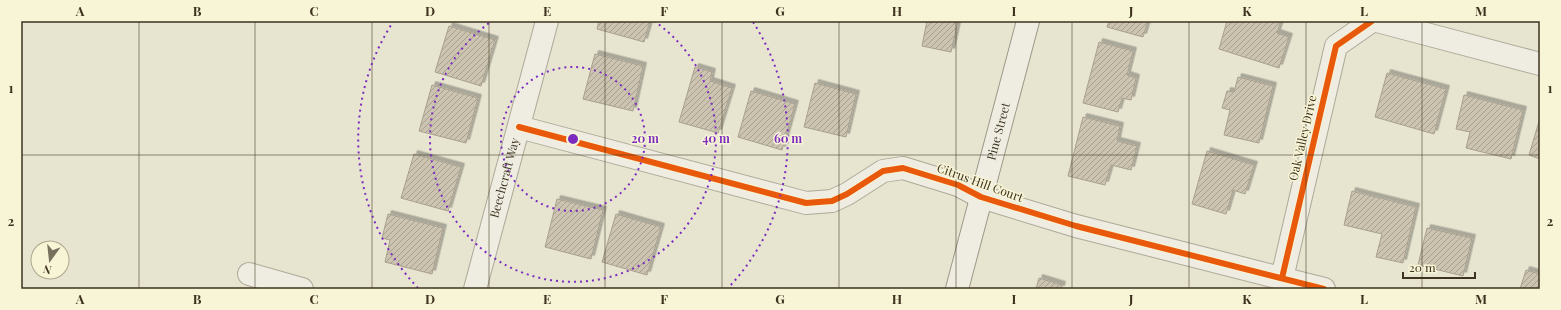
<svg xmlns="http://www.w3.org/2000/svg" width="1561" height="310" font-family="'Playfair Display',serif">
<defs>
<pattern id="building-hatch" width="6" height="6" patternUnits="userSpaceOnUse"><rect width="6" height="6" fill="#ccc3b0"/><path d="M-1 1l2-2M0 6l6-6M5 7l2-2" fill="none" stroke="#a79f8f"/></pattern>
<filter id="shadow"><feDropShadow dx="3.5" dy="-3.5" stdDeviation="0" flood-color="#0004"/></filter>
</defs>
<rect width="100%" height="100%" fill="#e7e4d0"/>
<g fill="url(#building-hatch)" stroke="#a8a08e" filter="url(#shadow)">
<path d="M599 21H650L644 42 597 29Z"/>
<path d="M927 21H958L951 52 922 46Z"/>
<path d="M1109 21H1148L1143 37 1107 27Z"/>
<path d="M1227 21H1281L1277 33 1289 37 1279 68 1219 49Z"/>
<path d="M449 26 495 40 481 86 435 72Z"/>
<path d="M1099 42 1133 51 1127 75 1136 78 1131 100 1122 98 1118 112 1083 103Z"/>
<path d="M595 54 643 66 633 111 583 99Z"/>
<path d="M695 67 712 72 710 81 732 88 718 133 679 122Z"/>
<path d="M1387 73 1446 89 1434 134 1375 117Z"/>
<path d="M1238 77 1273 86 1259 143 1224 135 1230 110 1222 108 1227 91 1234 92Z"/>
<path d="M815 83 856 94 846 137 804 127Z"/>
<path d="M432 85 478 98 466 143 419 131Z"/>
<path d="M751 91 795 104 782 150 738 137Z"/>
<path d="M1464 95 1523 110 1511 159 1466 148 1470 132 1456 129Z"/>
<path d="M1083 117 1120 126 1117 141 1137 146 1131 170 1111 165 1105 185 1068 176Z"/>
<path d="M1540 118V159L1529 155Z"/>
<path d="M1207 151 1254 165 1245 194 1233 190 1226 214 1192 204Z"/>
<path d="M414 154 461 167 448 211 401 198Z"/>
<path d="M1352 191 1416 207 1403 263 1376 257 1382 234 1344 225Z"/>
<path d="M557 199 603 210 591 259 545 247Z"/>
<path d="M388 214 443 228 432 274 385 262 390 240 382 238Z"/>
<path d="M616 214 661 227 647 275 602 262Z"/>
<path d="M1427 228 1472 238 1463 276 1418 265Z"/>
<path d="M1526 270 1540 274V289H1520Z"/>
<path d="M1039 278 1062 285 1061 289H1036Z"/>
</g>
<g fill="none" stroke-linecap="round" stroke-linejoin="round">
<defs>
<g id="street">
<path d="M1377 21 1540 64"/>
<path d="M519 127 806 203 832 201 847 194 883 171 903 168 958 185 981 197 1076 226 1324 289"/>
<path d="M249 274 302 289"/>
<path d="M1282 278 1336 46 1372 21"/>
<path id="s1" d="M475 289 547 21"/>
</g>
<g id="secondary">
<path id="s2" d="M957 289 1028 21"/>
</g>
</defs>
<use href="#street" stroke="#ada998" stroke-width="24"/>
<use href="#secondary" stroke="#9c9888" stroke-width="24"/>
<use href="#street" stroke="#efede2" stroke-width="22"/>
<use href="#secondary" stroke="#efede2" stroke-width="22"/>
<defs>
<g id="cycleway">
<path d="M519 127 806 203 832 201 847 194 883 171 903 168 958 185 981 197 1076 226 1324 289"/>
<path d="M1282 278 1336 46 1372 21"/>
</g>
</defs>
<use href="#cycleway" stroke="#f8f4d6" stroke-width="8"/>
<use href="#cycleway" stroke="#e8590c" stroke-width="6"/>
</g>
<path fill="none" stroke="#3d331f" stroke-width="1" stroke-opacity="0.55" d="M139 21V289M255 21V289M372 21V289M489 21V289M605 21V289M722 21V289M839 21V289M956 21V289M1072 21V289M1189 21V289M1306 21V289M1422 21V289M21 155H1540"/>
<g fill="none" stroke="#7b2cbf" stroke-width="2" stroke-dasharray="2 4">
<circle cx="573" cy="139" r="72"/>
<path d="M654 21A143 143 0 1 1 492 21"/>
<path d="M418 288A215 215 0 0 1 393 22M753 22A215 215 0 0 1 728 288"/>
</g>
<g text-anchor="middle" stroke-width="3" stroke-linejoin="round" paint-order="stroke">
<g font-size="12" fill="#3d331f" stroke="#f8f4d6">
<text dy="4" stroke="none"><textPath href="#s2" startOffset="163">Pine Street</textPath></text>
<text transform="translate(1303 138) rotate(-77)" y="4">Oak Valley Drive</text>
<text dy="4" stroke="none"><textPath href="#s1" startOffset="115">Beechcraft Way</textPath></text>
<text transform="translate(980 183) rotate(20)" y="4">Citrus Hill Court</text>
</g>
</g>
<circle cx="573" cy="139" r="6" fill="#7b2cbf" stroke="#f8f4d6" stroke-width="2"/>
<g font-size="12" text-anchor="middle" font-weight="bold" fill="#7b2cbf" stroke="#f8f4d6" stroke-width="3" stroke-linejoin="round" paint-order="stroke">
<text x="645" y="143">20 m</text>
<text x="716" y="143">40 m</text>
<text x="788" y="143">60 m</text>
</g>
<rect width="1561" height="310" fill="none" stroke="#f8f4d6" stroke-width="44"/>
<g transform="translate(50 260) rotate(195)"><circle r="19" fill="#f8f4d6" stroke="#ada78d"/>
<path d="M0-3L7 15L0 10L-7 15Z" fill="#78715d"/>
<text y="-6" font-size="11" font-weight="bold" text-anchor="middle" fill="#3d331f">N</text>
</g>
<path d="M1403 272v6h72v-6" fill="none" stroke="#3d331f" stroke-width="2"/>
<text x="1409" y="272" font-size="12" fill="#3d331f" stroke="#f8f4d6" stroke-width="3" paint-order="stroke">20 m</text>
<rect x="22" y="22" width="1517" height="266" fill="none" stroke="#3d331f" stroke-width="1.5"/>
<g font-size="13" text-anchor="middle" font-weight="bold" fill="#3d331f">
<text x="80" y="16">A</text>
<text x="197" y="16">B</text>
<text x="314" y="16">C</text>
<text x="430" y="16">D</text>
<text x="547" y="16">E</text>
<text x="664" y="16">F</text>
<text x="780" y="16">G</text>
<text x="897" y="16">H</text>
<text x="1014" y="16">I</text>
<text x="1131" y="16">J</text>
<text x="1247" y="16">K</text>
<text x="1364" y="16">L</text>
<text x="1481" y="16">M</text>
<text x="11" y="93">1</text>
<text x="1550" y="93">1</text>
<text x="11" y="226">2</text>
<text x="1550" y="226">2</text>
<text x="80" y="304">A</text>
<text x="197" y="304">B</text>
<text x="314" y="304">C</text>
<text x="430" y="304">D</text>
<text x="547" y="304">E</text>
<text x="664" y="304">F</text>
<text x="780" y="304">G</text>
<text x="897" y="304">H</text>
<text x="1014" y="304">I</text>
<text x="1131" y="304">J</text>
<text x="1247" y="304">K</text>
<text x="1364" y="304">L</text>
<text x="1481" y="304">M</text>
</g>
</svg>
